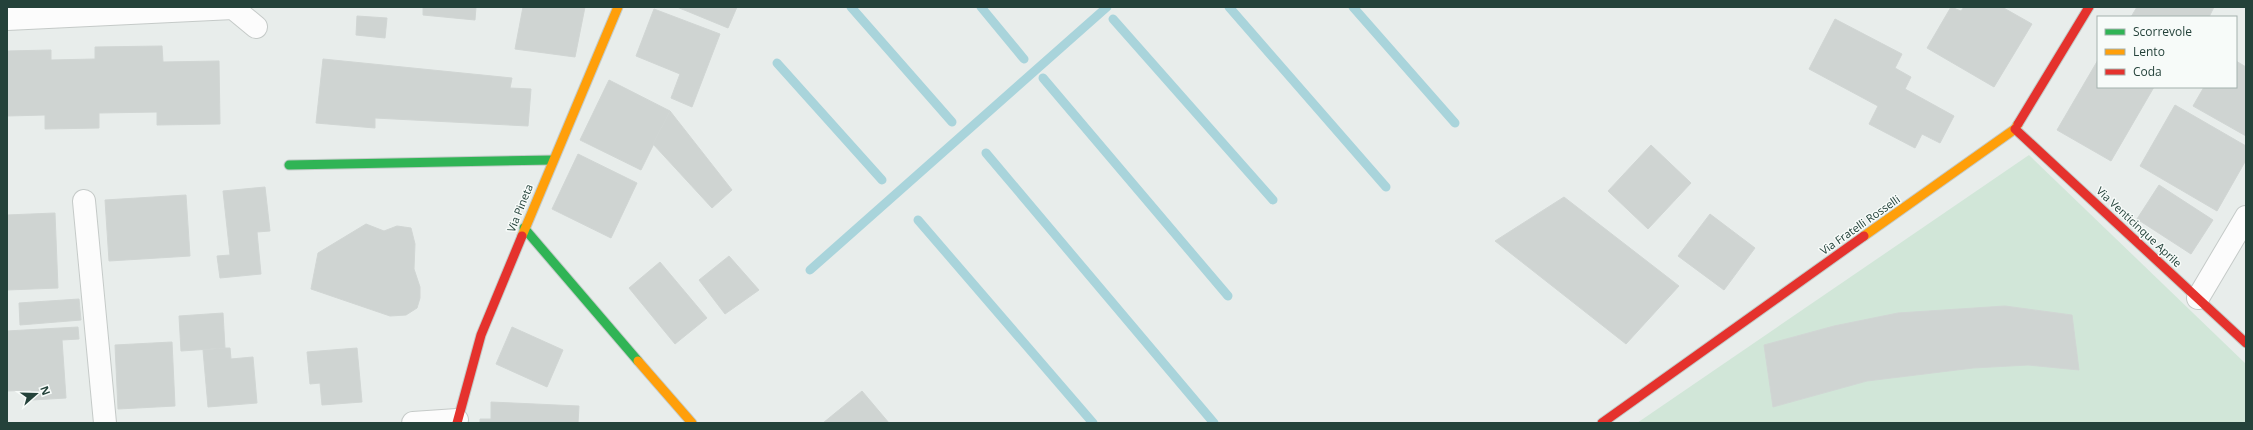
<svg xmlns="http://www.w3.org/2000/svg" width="2253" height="430" font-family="'Open Sans',sans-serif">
<rect width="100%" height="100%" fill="#e8edeb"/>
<path fill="#d1e6d8" d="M2029 155 2246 364V423H1637Z"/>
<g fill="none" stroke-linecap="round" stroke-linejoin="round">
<g stroke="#a9d4db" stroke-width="9">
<path d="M851 7 952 122"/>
<path d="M981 7 1024 59"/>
<path d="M1229 7 1386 187"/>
<path d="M1353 7 1455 123"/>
<path d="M1113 19 1273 200"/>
<path d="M777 63 882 180"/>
<path d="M1043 78 1228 296"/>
<path d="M986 153 1214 423"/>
<path d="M918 220 1093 423"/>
<path d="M810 270 1107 7"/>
</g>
</g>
<g fill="#cfd4d2" stroke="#d1d6d4">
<path d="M423 7H476L475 20 423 15Z"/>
<path d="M523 7H585L575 57 515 49Z"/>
<path d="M677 7H737L728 28Z"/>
<path d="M1951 7 1961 11 1964 7H2002L2032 24 1994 87 1927 48Z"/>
<path d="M2137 7H2214L2209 17H2131Z"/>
<path d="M654 9 720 34 692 107 671 98 680 74 636 56Z"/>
<path d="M357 16 387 18 385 38 356 35Z"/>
<path d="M1835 19 1902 54 1895 68 1911 77 1905 89 1954 116 1940 143 1922 134 1915 148 1869 124 1878 106 1809 69Z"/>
<path d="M162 46 163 62 219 61 220 124 157 125V112L99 113V128L45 129V115L7 116V51L51 50V60L95 59V47Z"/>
<path d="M323 59 512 78 510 88 531 89 528 126 375 118V128L316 123Z"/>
<path d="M2098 60V87H2154L2111 161 2057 130Z"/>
<path d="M2236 61 2246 67V136L2193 106 2204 87H2236Z"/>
<path d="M609 80 670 111 641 170 580 140Z"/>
<path d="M2175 105 2246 146V160L2217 211 2140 166Z"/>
<path d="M670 111 732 190 712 208 653 144Z"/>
<path d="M1651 145 1691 183 1648 229 1608 191Z"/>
<path d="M578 154 637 183 611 238 552 209Z"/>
<path d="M2159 185 2213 220 2191 254 2137 219Z"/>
<path d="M265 187 270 231 257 232 261 274 220 278 217 256 230 255 223 191Z"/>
<path d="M186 195 190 256 109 261 105 200Z"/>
<path d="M1564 197 1679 286 1626 344 1495 241Z"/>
<path d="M55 213 58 288 7 290V215Z"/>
<path d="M1710 214 1755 248 1724 290 1678 256Z"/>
<path d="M366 224 384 231 397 226 411 228 415 244 414 269 420 287V298L417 308 406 315 390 316 311 289 318 253Z"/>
<path d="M729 256 759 290 725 314 699 280Z"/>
<path d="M660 262 707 318 675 344 629 288Z"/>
<path d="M79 299 81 320 20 325 19 303Z"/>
<path d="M2005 306 2072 315 2079 370 2028 365 1973 368 1867 381 1773 407 1764 345 1834 326 1898 313Z"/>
<path d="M223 313 225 348 181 351 179 316Z"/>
<path d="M78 327 79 339 62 340 66 398 32 400 31 390 7 391V331Z"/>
<path d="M512 327 563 350 547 387 496 364Z"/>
<path d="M172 342 175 406 118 409 115 345Z"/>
<path d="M225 348H230L231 359 253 357 257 403 208 407 203 350Z"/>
<path d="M357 348 362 402 322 405 320 383 310 384 307 352Z"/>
<path d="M862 391 889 423H823Z"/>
<path d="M491 402 579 406 578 423H480V419H491Z"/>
</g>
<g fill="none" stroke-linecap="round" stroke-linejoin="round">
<defs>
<g id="street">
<path d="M7 19 233 8 256 27"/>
<path d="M84 201 105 423"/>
<path d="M2198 298 2246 217"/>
<path d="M413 423 457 420"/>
</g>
<g id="fast">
<path d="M289 165 553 160"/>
<path d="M524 228 638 361"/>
</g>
<g id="slow">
<path d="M522 236 618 7"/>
<path d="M1864 236 2015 129 2018 124"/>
<path d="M638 361 692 423"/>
</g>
<g id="jam">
<path d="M2018 124 2089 7"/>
<path d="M2015 129 2246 343"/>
<path d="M457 423 481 335 522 236"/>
<path d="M1602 423 1864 236"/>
</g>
</defs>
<use href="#street" stroke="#c5cac8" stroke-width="24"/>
<use href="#fast" stroke="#c3cbc8" stroke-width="11"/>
<use href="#slow" stroke="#c3cbc8" stroke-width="11"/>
<use href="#jam" stroke="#c3cbc8" stroke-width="11"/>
<use href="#street" stroke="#fcfcfc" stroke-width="22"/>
<use href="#fast" stroke="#30b455" stroke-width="9"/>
<use href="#slow" stroke="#ff9f0a" stroke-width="9"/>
<use href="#jam" stroke="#e5322d" stroke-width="9"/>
</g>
<g text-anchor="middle" stroke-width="3" stroke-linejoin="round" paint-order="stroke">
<g font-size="11" fill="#24423a" stroke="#f7fbf9">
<text transform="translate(520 208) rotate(-68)" y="4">Via Pineta</text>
<text transform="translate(1860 225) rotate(-35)" y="4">Via Fratelli Rosselli</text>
<text transform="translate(2139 227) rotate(43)" y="4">Via Venticinque Aprile</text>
</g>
</g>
<rect width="2253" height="430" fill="none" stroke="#24423a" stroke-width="16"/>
<rect x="2097" y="16" width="140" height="72" fill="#f7fbf9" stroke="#a3b1ad"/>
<rect x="2105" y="29" width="20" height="6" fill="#30b455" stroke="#a3b1ad"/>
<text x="2133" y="36" font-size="12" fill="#24423a">Scorrevole</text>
<rect x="2105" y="49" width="20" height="6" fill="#ff9f0a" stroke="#a3b1ad"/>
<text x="2133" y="56" font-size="12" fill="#24423a">Lento</text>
<rect x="2105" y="69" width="20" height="6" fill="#e5322d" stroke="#a3b1ad"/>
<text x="2133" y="76" font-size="12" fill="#24423a">Coda</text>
<g transform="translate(36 394) rotate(70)" stroke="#f7fbf9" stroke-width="3" paint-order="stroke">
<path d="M0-3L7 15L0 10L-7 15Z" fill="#24423a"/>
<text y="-6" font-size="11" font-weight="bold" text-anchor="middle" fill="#24423a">N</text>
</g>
</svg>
